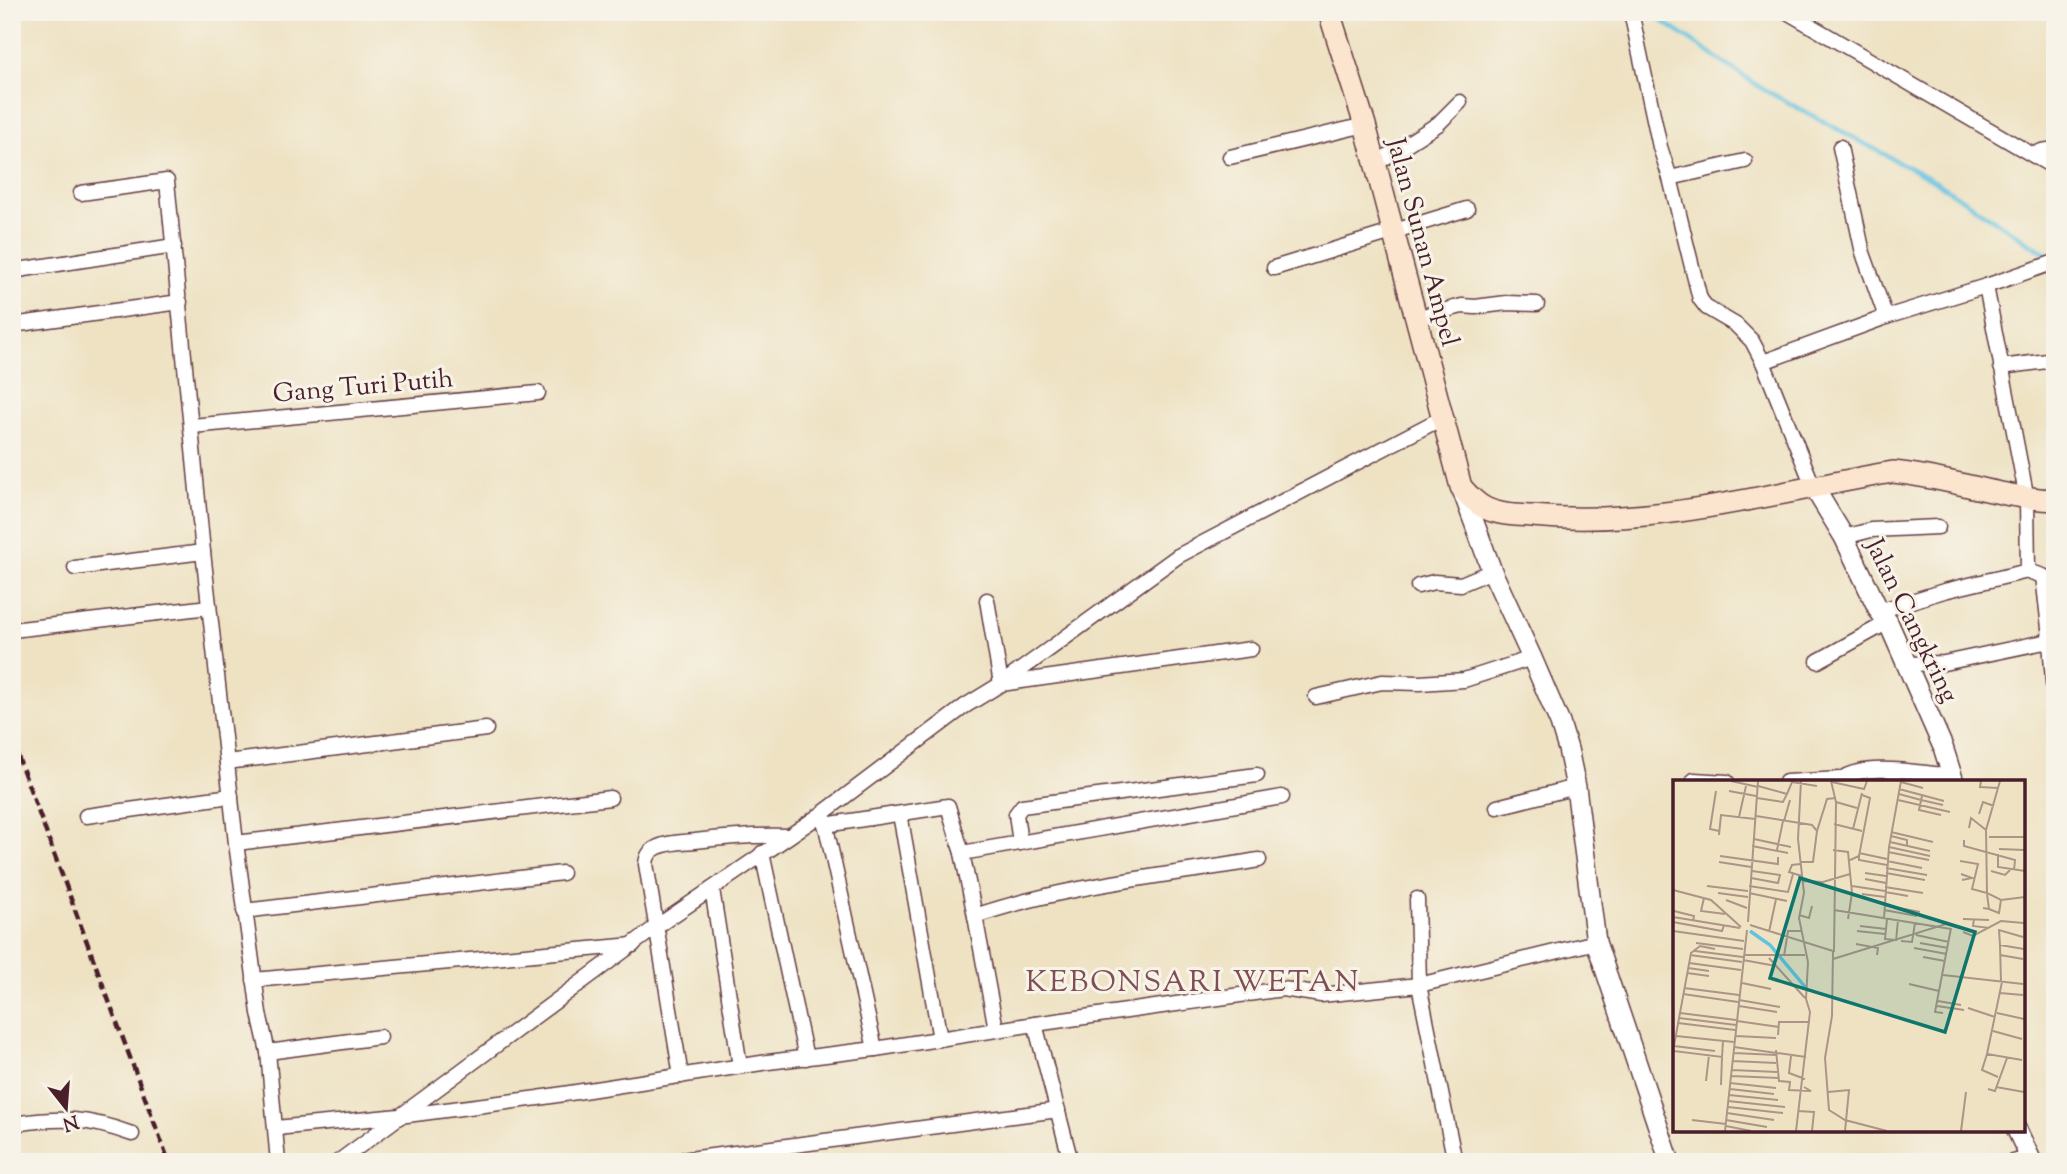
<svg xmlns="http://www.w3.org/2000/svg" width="2067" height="1174" font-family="'Sorts Mill Goudy',serif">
<rect width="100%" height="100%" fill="#f7f3e8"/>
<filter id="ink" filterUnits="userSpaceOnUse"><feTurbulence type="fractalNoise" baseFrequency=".0143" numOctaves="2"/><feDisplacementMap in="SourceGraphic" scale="14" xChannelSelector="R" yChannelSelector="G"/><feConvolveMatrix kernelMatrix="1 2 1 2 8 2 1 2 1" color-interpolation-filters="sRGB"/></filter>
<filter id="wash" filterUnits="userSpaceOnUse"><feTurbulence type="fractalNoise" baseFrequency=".00686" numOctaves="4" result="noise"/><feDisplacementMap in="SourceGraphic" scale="28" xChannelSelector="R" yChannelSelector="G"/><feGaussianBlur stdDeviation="1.57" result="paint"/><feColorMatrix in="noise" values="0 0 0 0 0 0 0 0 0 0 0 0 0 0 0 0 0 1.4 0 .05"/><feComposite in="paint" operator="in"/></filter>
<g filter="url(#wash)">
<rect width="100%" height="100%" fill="#eee2c3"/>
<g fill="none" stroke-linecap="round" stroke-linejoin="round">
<path stroke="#62c2e0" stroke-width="4.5" d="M1649 12 1761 88 1936 182 2054 259"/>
</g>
</g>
<g filter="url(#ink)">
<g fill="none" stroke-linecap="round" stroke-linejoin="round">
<defs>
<g id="minor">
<path d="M1631 12 1660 147 1670 178 1700 299 1707 308 1736 325 1752 341 1763 362 1813 486"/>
<path d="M1787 12 2055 168"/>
<path d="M1840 147 1863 253 1886 317"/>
<path d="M2033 155 2042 151 2055 149"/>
<path d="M1230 157 1365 125"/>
<path d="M1375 164 1438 124 1460 102"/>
<path d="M1670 178 1745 161"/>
<path d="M81 193 167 181 203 552 236 843 259 1013 268 1052 278 1162"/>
<path d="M1274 268 1467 209"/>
<path d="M12 271 174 246"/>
<path d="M1415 318 1462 306 1475 307 1507 303 1537 304"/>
<path d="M12 325 180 302"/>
<path d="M1763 362 1886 317 1986 286 2055 262"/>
<path d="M2001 367 2055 360"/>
<path d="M192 426 538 393"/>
<path d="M1844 537 1871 530 1938 527"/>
<path d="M75 568 203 552"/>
<path d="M2028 571 2043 576 2049 628 2055 708"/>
<path d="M1418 586 1434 582 1461 584 1492 571"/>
<path d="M987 600 1001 684 1251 649"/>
<path d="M1879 611 1944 591 2028 571 2027 499 1986 286"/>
<path d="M12 630 209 607"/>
<path d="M1818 661 1888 622"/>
<path d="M1907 664 1944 663 2049 641"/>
<path d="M1316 697 1382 682 1420 683 1464 680 1532 658"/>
<path d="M227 762 486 729"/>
<path d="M1694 780 1727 782"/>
<path d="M1786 782 1841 779"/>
<path d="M1840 782C1857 760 1926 774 1952 776"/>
<path d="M1497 807 1576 787"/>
<path d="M900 814 940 1039"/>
<path d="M86 816 231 796"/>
<path d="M824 818 875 1049"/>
<path d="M825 825 948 806 962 853 975 916 996 1029"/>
<path d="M236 843 610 798"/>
<path d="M1020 843 1016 814 1022 806 1257 775"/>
<path d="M762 853 806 1058"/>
<path d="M962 853 1282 797"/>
<path d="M712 889 740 1066"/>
<path d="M1417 899 1419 985 1455 1162"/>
<path d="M244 911 562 873"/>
<path d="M975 916C1066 885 1165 876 1259 860"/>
<path d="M254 980 633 945"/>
<path d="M1035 1024 1071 1162"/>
<path d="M268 1052 380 1037"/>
<path d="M681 1076 646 864C647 855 650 851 658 847 669 842 683 842 695 841 727 837 757 835 789 836"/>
<path d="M12 1124C61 1117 85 1117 132 1134"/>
<path d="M276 1128 399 1116 538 1098 768 1062 875 1049 1035 1024 1283 989 1321 995 1419 985 1596 942"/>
<path d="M682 1160 1058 1110"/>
<path d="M338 1162 656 927 823 813 965 706 1001 684 1178 556 1442 418"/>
<path d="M2012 1162 2030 1158"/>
</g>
<g id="tertiary">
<path d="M1813 486 1844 537 1879 611 1888 622 1943 747 1954 782"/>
<path d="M1461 487 1492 571 1532 658 1560 723 1568 749 1576 787 1596 942 1670 1162"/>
<path d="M2017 1130 2032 1162"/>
</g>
<path id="secondary" d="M1329 12 1365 125 1461 487C1468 495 1475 503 1485 508 1499 515 1517 515 1532 516 1653 528 1775 492 1893 472 1948 477 1999 498 2055 500"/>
</defs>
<use href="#minor" stroke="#633c42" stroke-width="17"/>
<use href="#tertiary" stroke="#633c42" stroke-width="22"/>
<use href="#secondary" stroke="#633c42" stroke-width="24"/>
<use href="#minor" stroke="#fff" stroke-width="14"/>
<use href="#tertiary" stroke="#fff" stroke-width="19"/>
<use href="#secondary" stroke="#fce5cf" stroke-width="21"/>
<path stroke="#4a1f2b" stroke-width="4.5" stroke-dasharray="10 5" stroke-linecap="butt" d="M12 741 169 1162"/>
</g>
</g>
<g text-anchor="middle" stroke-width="6" stroke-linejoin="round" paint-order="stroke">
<g font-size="26" fill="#4a1f2b" stroke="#f7f3e8">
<text transform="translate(1424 242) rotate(75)" y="9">Jalan Sunan Ampel</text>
<text transform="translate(363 385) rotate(-5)" y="9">Gang Turi Putih</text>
<text transform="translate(1913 620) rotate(64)" y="9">Jalan Cangkring</text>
</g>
<g font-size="30" letter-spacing="2" fill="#804e55" stroke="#f7f3e8">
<text x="1193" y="991">KEBONSARI WETAN</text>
</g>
</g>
<g transform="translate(1673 780)">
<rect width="352" height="352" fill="#eee2c3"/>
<path fill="none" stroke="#62c2e0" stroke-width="3.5" d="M77 151 97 165 133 208"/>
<path fill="none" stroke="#ac9486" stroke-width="2" d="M58 1 85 7M158 1 163 22 161 172M308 1 307 7 325 8M327 1 313 50 314 113 328 120 352 117M159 2 191 9 194 1M228 2 250 8M226 9 271 21M43 11 37 49 46 51M56 11 83 16M114 14 119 2 144 6M226 14 248 20M249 16 246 30 268 35M84 18 110 22 114 14 85 6M225 20 277 32M248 20 270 25M163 22 184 28M306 34 310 22 321 26M83 36 139 45 144 51 154 19 163 18M66 37 73 6M111 41 117 20M161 44 189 51M296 48 298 38 313 50M180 49 189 13M218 52 260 62M46 55 48 35 82 39M218 56 234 60V65M316 57H352M81 59 118 67M291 60V66L342 80 341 90M217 62 257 71M79 66 115 73M216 67 257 76M326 69 352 70M104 70 110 41M160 70 175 72 179 113 175 139M215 72 256 80M186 73 214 79M325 74V87L352 91M47 76 105 84V77M186 76V80L214 85M175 81 186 76 197 18 189 15M214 81 249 88M287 81 305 84 299 109 314 113M46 82 78 87M127 82H140L144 51M127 84 119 85 116 92 129 96M213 88 254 95M318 91 332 95 337 90M192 93 213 96M213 93 252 100M288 94 299 98 289 100M78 98 105 103 107 95 79 91M192 99 213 103M130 101 150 102 177 94M34 106 75 111M76 106 115 112 120 94M179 106 212 111M212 107 250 113M0 110 38 120 68 147M212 112 235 116M45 113 75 117M76 113 114 121M189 114 212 117M31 118 28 131 52 134M53 120 74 128M211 125 247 132M310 128 316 129 314 114M316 129 326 133 328 120M161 130 278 149M211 130 244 136M1 131 21 136 20 141M126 135 136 138 139 126M0 137 67 148M211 138 216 67 228 1M214 139 212 159 223 160M290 139 316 140M301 139 300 146 316 148M0 142 49 151 51 145M75 142 85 1M352 143V319M77 145 160 171 159 236 152 278 156 330 172 340 214 351M187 146 213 149M0 151 71 161M184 151 212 154M96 152 103 119M290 152 300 156 328 141 351 143M243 155 276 162M223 161 225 140M228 161 239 162 242 143M23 163 70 169M247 163 275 168M183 164 205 168 204 175M327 165 326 150 350 157M241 168 274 174M42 169 27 166 18 173 0 271 49 277 50 261M22 171 70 177M17 175 69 182M71 175H132M327 175 350 179M111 176 115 151H128M250 177 272 181M96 178 132 218M160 179 273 144 287 148M70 180 103 186M16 183 68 190M15 188 36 191M14 193 36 196M270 195 350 204M328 202 327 165 351 169M329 202 314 274 349 280M69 203 98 209M236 204 266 211M11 208 66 215M327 213 350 215M10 214 65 222M66 220 107 227M265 221 288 225M66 226 104 232M264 226 291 230M295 228 322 237M7 233 63 240M270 233 262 232 278 148M324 233 351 239M6 238 63 245M64 241 106 247M5 243 62 250M320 251 349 259M105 255 106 242H137M3 256 61 262M63 256 103 258M1 266 42 271M61 267 133 277M103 270 106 301 117 302 116 310 138 311 131 307M61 273 103 275M314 274 309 290 325 297M118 276 116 293 132 299M59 281 103 283M59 290 104 292M58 296 106 298M33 301 36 275M57 303 103 308M48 305 49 277M323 307 351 312M57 309 101 314M315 309 322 311 334 278M155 312 176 310 172 351M56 315 105 320M55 321 112 327M55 327 110 333M125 331 141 332 139 351M54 333 101 340M19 340 53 344M53 340 94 347M53 346 78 351M52 351 74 150M123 351 137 232 133 219 135 182 126 138 131 113 125 59 128 1M288 351 293 312"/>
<path fill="#0f766e" fill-opacity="0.15" stroke="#0f766e" stroke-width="3.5" d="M127 98 302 152 272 252 97 198Z"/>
<rect width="352" height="352" fill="none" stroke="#4a1f2b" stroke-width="3.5"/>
</g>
<rect width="2067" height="1174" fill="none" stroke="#f7f3e8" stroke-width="42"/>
<g transform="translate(66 1108) rotate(163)" stroke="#f7f3e8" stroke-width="5" paint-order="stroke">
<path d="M0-5L12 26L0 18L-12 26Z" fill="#4a1f2b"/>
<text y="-10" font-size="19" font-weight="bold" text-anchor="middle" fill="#4a1f2b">N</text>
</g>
</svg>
